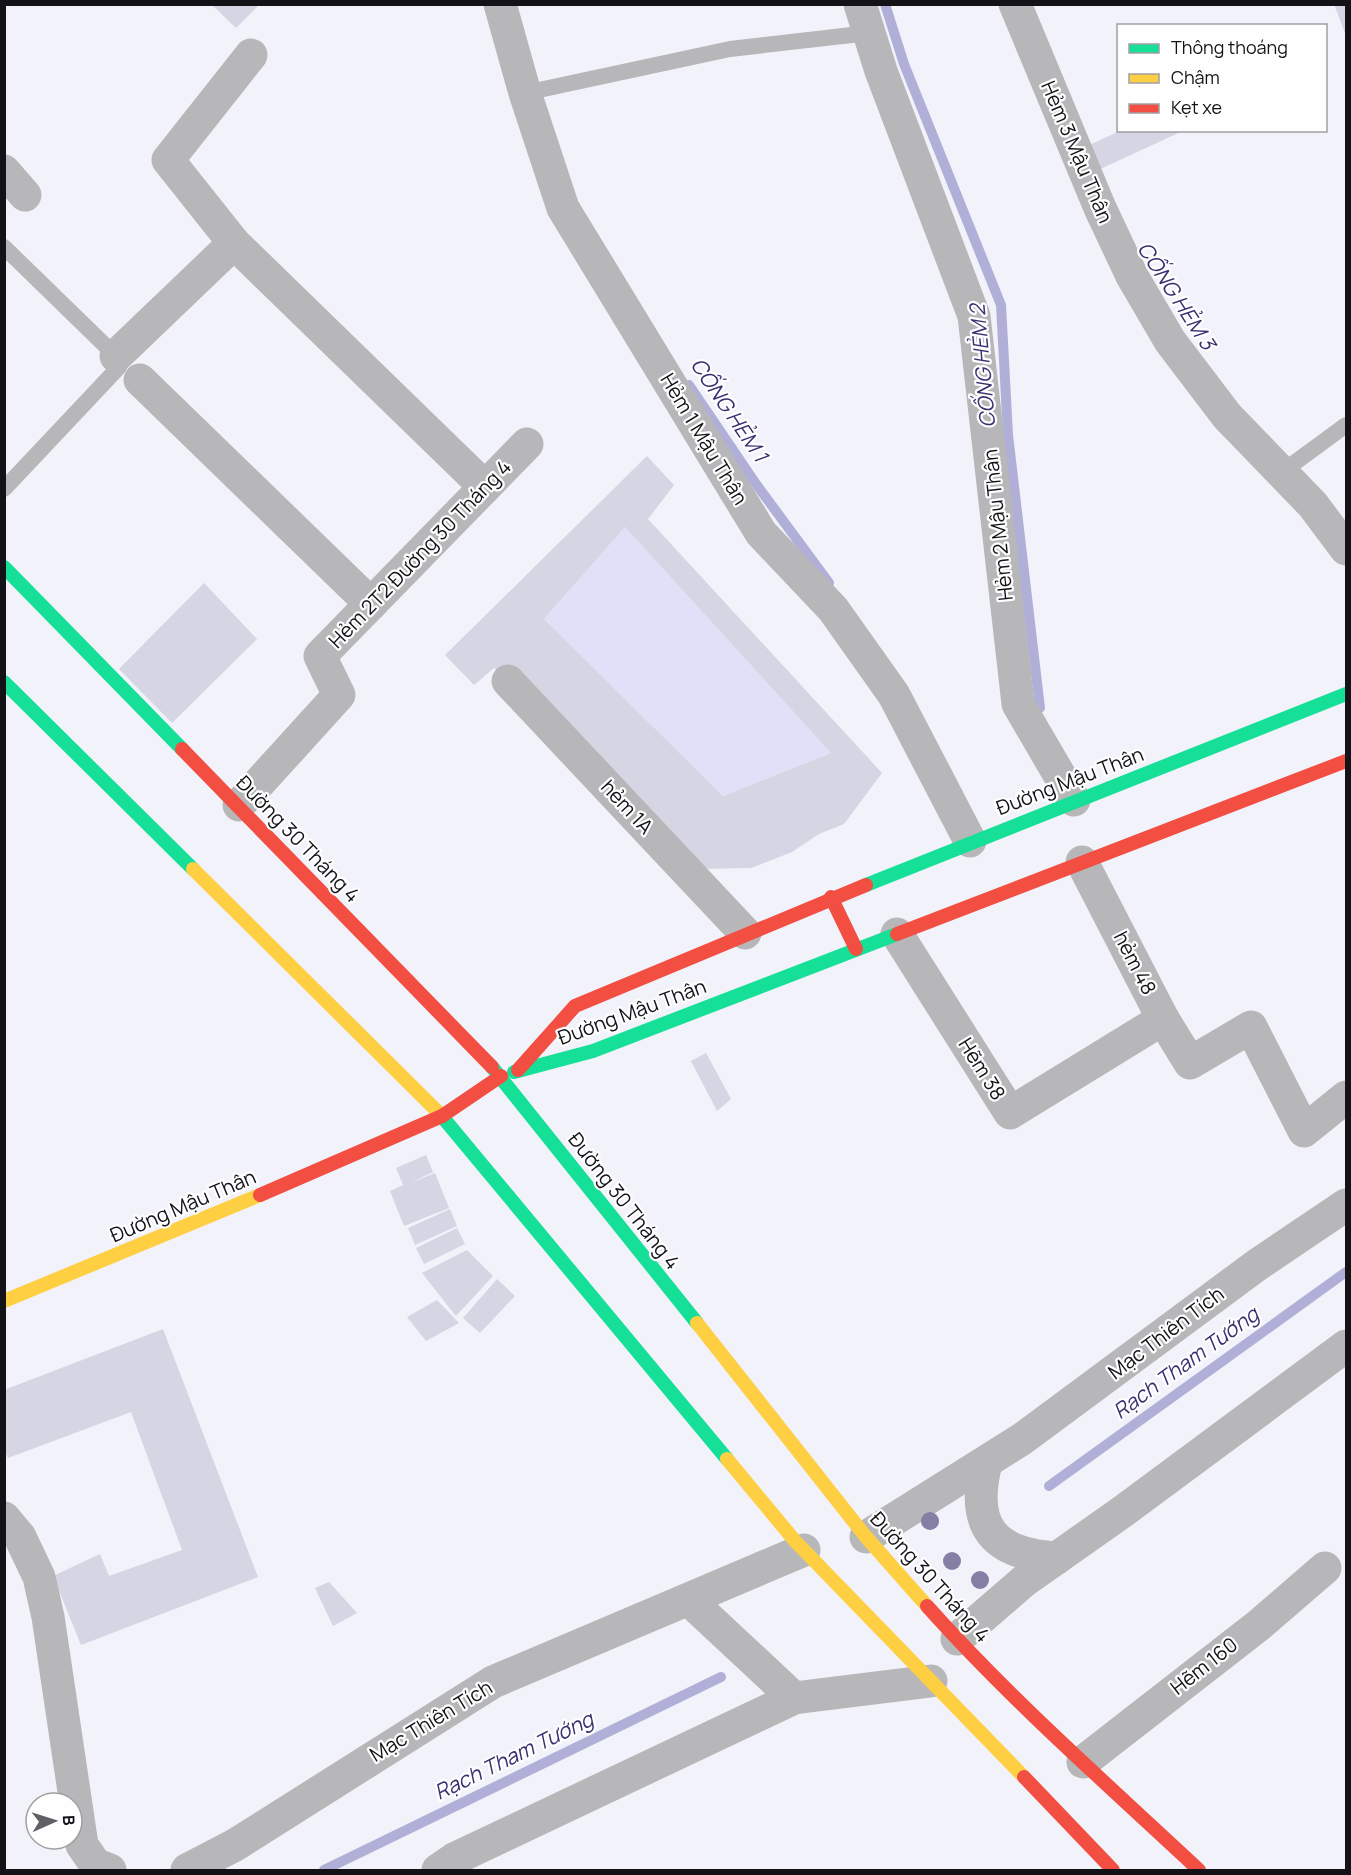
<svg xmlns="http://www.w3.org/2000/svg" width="1351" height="1875" font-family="Manrope,sans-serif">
<rect width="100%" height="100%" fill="#f2f2fa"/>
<path fill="#e0e0f9" d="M625 527 831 753 723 796 544 619Z"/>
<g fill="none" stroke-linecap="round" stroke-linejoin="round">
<g stroke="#b0afd7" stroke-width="10">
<path d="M885 4 904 64 1001 305 1008 435 1040 708"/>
<path d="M689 385 756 484 829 583"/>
<path d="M1049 1486 1346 1272"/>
<path d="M324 1870 721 1677"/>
</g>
</g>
<g fill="#d5d5e3" fill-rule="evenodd">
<path d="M1334 4H1346V36Z"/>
<path d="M212 5H259L236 28Z"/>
<path d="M1122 130H1185L1096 171 1085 147Z"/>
<path d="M647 456 674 485 648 519 882 773 844 824 819 834 792 852 751 868 698 869 494 668 474 685 445 655ZM625 527 831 753 723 796 544 619Z"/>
<path d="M204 583 257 639 172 723 119 669Z"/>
<path d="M706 1053 731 1099 717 1111 691 1061Z"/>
<path d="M426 1155 433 1172 410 1183 435 1173 449 1208 404 1226 390 1191 403 1185 396 1168Z"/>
<path d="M450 1209 457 1226 415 1245 408 1228Z"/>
<path d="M457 1228 465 1244 424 1264 416 1248Z"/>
<path d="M467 1250 493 1276 456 1316 422 1273Z"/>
<path d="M497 1279 515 1296 480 1333 463 1318Z"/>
<path d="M437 1300 459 1323 426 1341 407 1317Z"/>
<path d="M163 1329 258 1577 81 1645 53 1576 100 1554 109 1576 182 1550 131 1412 8 1458 4 1450V1390Z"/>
<path d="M329 1582 357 1613 333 1626 315 1588Z"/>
</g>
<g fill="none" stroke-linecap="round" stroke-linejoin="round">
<g stroke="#b7b7ba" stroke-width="16">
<path d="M525 93 730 49 869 33"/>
<path d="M4 247 116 356 119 367 4 489"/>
<path d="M1282 472 1346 425"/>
</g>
<g stroke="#b7b7ba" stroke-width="33">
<path d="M500 4 525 93 563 208 761 533 833 609 894 695 970 841"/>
<path d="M860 4 881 71 974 316 1018 704 1074 800"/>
<path d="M1015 4 1100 208 1132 276 1170 341 1227 416 1313 505 1346 549"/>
<path d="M4 171 25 195"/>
<path d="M234 243 485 487"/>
<path d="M116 356 234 243 168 160 251 55"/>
<path d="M140 380 371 604"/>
<path d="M508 681 745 933"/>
<path d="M239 805 339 695 320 656 527 444"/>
<path d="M1082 862 1163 1019 1190 1063 1251 1027 1304 1131 1346 1097"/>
<path d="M897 934 1010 1113 1163 1019"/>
<path d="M986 1463C970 1526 993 1554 1057 1558"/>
<path d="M4 1518 20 1537 39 1577 48 1617 82 1845 95 1864 110 1870"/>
<path d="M866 1537 1022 1439 1257 1265 1346 1205"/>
<path d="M690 1601 794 1698"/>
<path d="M957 1639 1024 1581 1122 1512 1346 1346"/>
<path d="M1083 1762 1259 1625 1325 1568"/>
<path d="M187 1870 235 1845 493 1682 804 1550"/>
<path d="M438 1870 454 1859 794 1698 931 1681"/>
</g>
<g stroke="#16e098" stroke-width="14">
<path d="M4 567 182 749"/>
<path d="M4 682 193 869"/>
<path d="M866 885 1346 694"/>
<path d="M492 1067 697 1323"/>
<path d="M514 1072 593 1051 897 934"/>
<path d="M440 1114 727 1459"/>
</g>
<g stroke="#ffcf43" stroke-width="14">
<path d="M193 869 440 1114"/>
<path d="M4 1301 260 1195"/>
<path d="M697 1323 866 1537 927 1606"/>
<path d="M727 1459 795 1541 1024 1777"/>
</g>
<g stroke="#f24e42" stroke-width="14">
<path d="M182 749 492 1067"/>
<path d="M831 897 856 949"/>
<path d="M897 934 1346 761"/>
<path d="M518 1070 575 1006 866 885"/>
<path d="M442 1116 501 1076"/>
<path d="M260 1195 442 1116"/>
<path d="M927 1606C1011 1700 1107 1784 1199 1870"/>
<path d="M1024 1777 1113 1870"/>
</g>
</g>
<g fill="#857fa6">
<circle cx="930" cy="1521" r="9"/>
<circle cx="952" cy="1561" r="9"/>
<circle cx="980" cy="1580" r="9"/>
</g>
<g text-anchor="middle" stroke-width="4.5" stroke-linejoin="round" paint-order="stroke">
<g font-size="20" fill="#121217" stroke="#fefefe">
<text transform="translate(1077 152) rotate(67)" y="7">Hẻm 3 Mậu Thân</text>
<text transform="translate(704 439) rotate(59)" y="7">Hẻm 1 Mậu Thân</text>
<text transform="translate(998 525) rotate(-96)" y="7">Hẻm 2 Mậu Thân</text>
<text transform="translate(420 554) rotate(-46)" y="7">Hẻm 2T2 Đường 30 Tháng 4</text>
<text transform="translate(1070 781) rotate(-21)" y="7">Đường Mậu Thân</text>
<text transform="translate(627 807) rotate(47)" y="7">hẻm 1A</text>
<text transform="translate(298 839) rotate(46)" y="7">Đường 30 Tháng 4</text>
<text transform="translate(1135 963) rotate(63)" y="7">hẻm 48</text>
<text transform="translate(632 1012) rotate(-20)" y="7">Đường Mậu Thân</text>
<text transform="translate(982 1069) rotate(58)" y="7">Hẽm 38</text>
<text transform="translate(624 1201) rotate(52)" y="7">Đường 30 Tháng 4</text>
<text transform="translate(183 1206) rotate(-23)" y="7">Đường Mậu Thân</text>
<text transform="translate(1166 1333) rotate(-37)" y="7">Mạc Thiên Tích</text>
<text transform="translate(930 1577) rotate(48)" y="7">Đường 30 Tháng 4</text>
<text transform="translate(1204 1666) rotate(-38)" y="7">Hẽm 160</text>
<text transform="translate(431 1721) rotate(-31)" y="7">Mạc Thiên Tích</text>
</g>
<g font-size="21" font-style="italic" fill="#373071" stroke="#fefefe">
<text transform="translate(1176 296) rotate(57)" y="7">CỐNG HẺM 3</text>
<text transform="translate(983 366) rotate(-95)" y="7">CỐNG HẺM 2</text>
<text transform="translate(729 410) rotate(56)" y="7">CỐNG HẺM 1</text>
<text transform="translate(1186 1363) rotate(-36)" y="7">Rạch Tham Tướng</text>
<text transform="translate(514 1756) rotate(-26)" y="7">Rạch Tham Tướng</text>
</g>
</g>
<rect width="1351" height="1875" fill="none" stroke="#121217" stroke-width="12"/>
<rect x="1117" y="24" width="210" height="108" fill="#fefefe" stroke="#a0a0a2" stroke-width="1.5"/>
<rect x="1129" y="44" width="30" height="9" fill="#16e098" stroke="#a0a0a2" stroke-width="1.5"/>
<text x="1171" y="54" font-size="18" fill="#121217">Thông thoáng</text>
<rect x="1129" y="74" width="30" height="9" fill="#ffcf43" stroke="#a0a0a2" stroke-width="1.5"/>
<text x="1171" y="84" font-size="18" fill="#121217">Chậm</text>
<rect x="1129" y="104" width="30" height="9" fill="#f24e42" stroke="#a0a0a2" stroke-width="1.5"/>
<text x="1171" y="114" font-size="18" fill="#121217">Kẹt xe</text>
<g transform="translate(54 1821) rotate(87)"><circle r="28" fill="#fefefe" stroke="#a0a0a2" stroke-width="1.5"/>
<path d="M0-4.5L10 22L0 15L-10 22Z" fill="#606066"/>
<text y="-9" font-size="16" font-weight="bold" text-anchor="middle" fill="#121217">B</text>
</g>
</svg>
